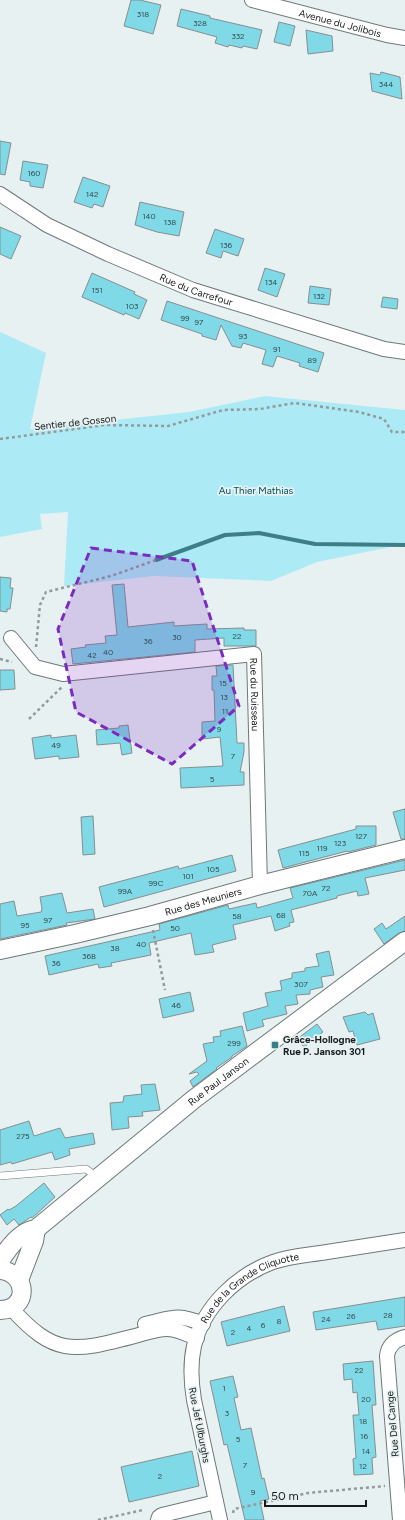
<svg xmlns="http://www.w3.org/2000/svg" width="405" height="1520" font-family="Figtree,sans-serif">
<rect width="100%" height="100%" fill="#e7f1f2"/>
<path fill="#acebf6" d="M0 332 46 353 30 429 189 412 265 396 405 410V544L317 562 271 581 154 576 64 586 68 512 40 514 42 529 0 537Z"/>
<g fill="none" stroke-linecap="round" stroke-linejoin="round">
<path stroke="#3e7e88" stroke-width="4" d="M156 560 225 535 259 533 315 544 405 545"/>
</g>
<g fill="#80d9e7" stroke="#868f90">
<path d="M131 0H140L161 5 153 34 124 26Z"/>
<path d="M181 9 210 16V18L262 30 257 49 243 46 242 48 229 45 228 47 215 43 217 37 177 26Z"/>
<path d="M279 22 295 26 290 46 274 42Z"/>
<path d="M306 30 332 36 333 51 308 54Z"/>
<path d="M381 72 400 77 402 99 372 91 370 73 380 75Z"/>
<path d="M0 141 11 143 5 175 0 174Z"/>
<path d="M23 161 48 165 43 188 30 186V182L20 180Z"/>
<path d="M83 177 110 186 103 207 94 204 92 208 74 202Z"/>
<path d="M140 202 184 212 179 236 157 232 135 225Z"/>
<path d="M0 227 21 236 11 259 0 254Z"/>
<path d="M215 229 244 239 238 256 223 251 221 258 206 253Z"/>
<path d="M265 268 285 274 277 297 258 290Z"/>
<path d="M92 273 135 292 134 294 147 300 139 319 125 313 124 315 82 297Z"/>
<path d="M310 286 331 289 329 305 308 303Z"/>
<path d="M383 297 398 299 397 309 381 307Z"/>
<path d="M167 301 324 353 318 372 299 366 300 363 277 356 273 367 262 364 266 350 243 343 241 348 232 346 221 325 216 340 202 336V334L161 320Z"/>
<path d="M0 577 11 578 10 588H13L10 609H7V612L0 611Z"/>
<path d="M124 584 128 627 174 622V626L207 624V629L244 628V630H256V646H224V638L195 640V652L73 664 71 649 86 647 85 645 106 643 105 636 117 635 112 585Z"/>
<path d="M233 665 237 743H244V752L240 772H244V785L181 788 180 768 223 766 220 737 202 739V722L215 721 214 690H212V676H217L216 666Z"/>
<path d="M0 670H14L15 689 0 690Z"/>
<path d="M128 725 132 753 122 755 120 743 97 745 96 730 119 728V726Z"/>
<path d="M51 735V738L76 735 79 757 59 759V756L35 759 32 738Z"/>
<path d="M405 809V839H401L393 812Z"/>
<path d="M93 816 95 854 83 855 81 817Z"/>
<path d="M356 826H376V845L348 852 347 851 283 868 278 850 356 829Z"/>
<path d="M232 855 236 871 104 907 99 887 178 866 179 869Z"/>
<path d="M405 860V870L365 878 369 894 358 896 357 891 337 896V898L291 910 294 922 289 923 290 926 275 931 271 916 233 925 236 939 212 945 214 952 195 955 191 933 149 943 151 955 111 963 112 966 99 968 98 964 49 975 45 956 160 930 159 924 228 905 229 909 256 903 257 908 293 898 290 888Z"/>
<path d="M62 893 67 913 93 909 95 919 66 923 67 925 0 939V904L14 901 17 916 41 912 42 909 40 897Z"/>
<path d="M405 916V931L399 933 384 944 374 929 382 923 386 929Z"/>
<path d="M329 951 334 975 321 977 323 987 310 990V994L296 995 298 1004 285 1006 287 1014 262 1020 264 1026 247 1031 243 1013 268 1006 265 993 282 990 280 981 292 978V973L305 971V968L319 966 316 954Z"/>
<path d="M190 992 194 1011 163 1018 159 999Z"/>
<path d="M365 1012 368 1015 373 1013 380 1039 357 1045 353 1031 349 1032 343 1017Z"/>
<path d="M317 1024 323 1032 304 1047 297 1039Z"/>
<path d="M242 1026 247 1046 232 1056V1057L216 1068 217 1069 193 1087 190 1081 199 1074 197 1072 189 1074 207 1061 203 1044 214 1042 213 1037 221 1036 220 1031Z"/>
<path d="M155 1084 160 1110 142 1112 143 1116 128 1117 129 1128 112 1130 110 1103 123 1102 124 1096 142 1094 141 1085Z"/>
<path d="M29 1121 34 1136 60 1128 65 1138 93 1133 95 1144 69 1149 70 1155 55 1160 52 1152 12 1164 11 1162 0 1165V1130Z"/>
<path d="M44 1183 55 1197 32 1218 31 1217 19 1225 14 1219 7 1225 0 1215 8 1209 9 1210 16 1206Z"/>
<path d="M405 1297V1326L378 1330 376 1321 316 1330 313 1312Z"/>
<path d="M284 1306 290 1331 227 1346 221 1322Z"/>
<path d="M373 1361 376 1405H372L376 1457 372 1458 373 1474 354 1475 353 1459 356 1458 353 1415H359L357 1392 353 1393 352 1379 344 1380 343 1364Z"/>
<path d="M233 1376 238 1397 234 1398 241 1430 251 1428 262 1479 264 1478 269 1499 260 1501 264 1520H245L227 1444 224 1445 210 1381Z"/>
<path d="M192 1451 199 1486 129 1502 121 1467Z"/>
</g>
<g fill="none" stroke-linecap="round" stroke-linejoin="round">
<defs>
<path id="service" d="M0 1176 86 1169 97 1177"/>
<g id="minor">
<path id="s1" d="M252 0 387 35 405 38"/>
<path id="s2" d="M0 194 47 225 108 254 193 290 384 349 405 352"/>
<path id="s3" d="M11 638 35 667 63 674 254 654 260 885"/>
<path d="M11 1308C54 1356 73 1352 131 1337 143 1334 155 1329 167 1329 177 1329 188 1335 197 1338"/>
<path d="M145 1324C172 1318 177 1313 203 1324"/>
<path d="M158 1520 159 1517 162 1515 216 1502"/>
<path id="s4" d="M220 1520 194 1400C191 1382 190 1364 194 1346 203 1307 237 1275 273 1262 290 1256 309 1255 327 1252 353 1248 379 1244 405 1240"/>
<path d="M400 1520 387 1356C388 1346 395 1340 405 1337"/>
</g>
<g id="tertiary">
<path id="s5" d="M0 950 75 934 150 916 260 885 405 849"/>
<path id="s6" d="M0 1261C8 1248 21 1231 36 1229L194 1099 405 941"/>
<path d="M0 1270C29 1273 29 1310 0 1310"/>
<path d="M19 1280 34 1241 36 1229"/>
</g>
</defs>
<use href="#service" stroke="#6f7879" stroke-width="8"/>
<use href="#minor" stroke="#6f7879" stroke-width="16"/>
<use href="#tertiary" stroke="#6f7879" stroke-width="20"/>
<g stroke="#939a9b" stroke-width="2.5" stroke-dasharray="3 3" stroke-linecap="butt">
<path d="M0 439 105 425 168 426 223 410 260 409 295 403 359 412 384 419 392 432H405"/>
<path d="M36 647 40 605 46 592 111 576 156 560"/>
<path d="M0 659 12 662"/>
<path d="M29 719 63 686"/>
<path d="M153 930 165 990"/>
<path d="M233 1513 234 1509 308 1493 385 1486"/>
<path d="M98 1520 143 1510"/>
</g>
<use href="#service" stroke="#fff" stroke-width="7"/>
<use href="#minor" stroke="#fff" stroke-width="14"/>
<use href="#tertiary" stroke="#fff" stroke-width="18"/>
</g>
<path fill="#7b2cbf" fill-opacity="0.2" stroke="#7b2cbf" stroke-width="3" stroke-dasharray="8 5" stroke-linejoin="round" d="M91 548 192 561 239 706 172 764 76 712 58 629Z"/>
<rect fill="#397f8a" stroke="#e7f1f2" stroke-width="1.5" x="271" y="1041" width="8" height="8" rx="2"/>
<g text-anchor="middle" stroke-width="3.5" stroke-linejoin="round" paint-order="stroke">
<g font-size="8" fill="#314a4e">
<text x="143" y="17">318</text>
<text x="200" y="26">328</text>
<text x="238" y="39">332</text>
<text x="386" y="87">344</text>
<text x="34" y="176">160</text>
<text x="92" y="197">142</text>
<text x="149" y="219">140</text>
<text x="170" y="225">138</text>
<text x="226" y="248">136</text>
<text x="271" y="285">134</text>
<text x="97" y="293">151</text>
<text x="319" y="299">132</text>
<text x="132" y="309">103</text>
<text x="185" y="321">99</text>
<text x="199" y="325">97</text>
<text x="243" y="339">93</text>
<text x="277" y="352">91</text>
<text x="312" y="363">89</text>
<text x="237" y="639">22</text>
<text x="177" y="640">30</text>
<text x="148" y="644">36</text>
<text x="108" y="655">40</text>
<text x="92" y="658">42</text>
<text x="223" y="686">15</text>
<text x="224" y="700">13</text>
<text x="225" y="714">11</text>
<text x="219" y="732">9</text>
<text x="56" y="748">49</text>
<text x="233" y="759">7</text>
<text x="212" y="782">5</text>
<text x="361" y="839">127</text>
<text x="340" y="846">123</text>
<text x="322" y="851">119</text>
<text x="304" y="856">115</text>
<text x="213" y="872">105</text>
<text x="188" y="879">101</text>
<text x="156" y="886">99C</text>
<text x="326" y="891">72</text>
<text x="125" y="894">99A</text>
<text x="310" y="896">70A</text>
<text x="281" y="918">68</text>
<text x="237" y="919">58</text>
<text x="48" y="923">97</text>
<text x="25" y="928">95</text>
<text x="175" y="931">50</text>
<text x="141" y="947">40</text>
<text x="115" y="951">38</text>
<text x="89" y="959">36B</text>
<text x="56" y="966">36</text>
<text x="301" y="987">307</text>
<text x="176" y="1008">46</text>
<text x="234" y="1046">299</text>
<text x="23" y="1139">275</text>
<text x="388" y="1318">28</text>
<text x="351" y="1319">26</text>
<text x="326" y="1322">24</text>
<text x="279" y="1324">8</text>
<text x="263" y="1328">6</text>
<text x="249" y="1331">4</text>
<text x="233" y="1335">2</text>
<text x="359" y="1373">22</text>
<text x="224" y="1391">1</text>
<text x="366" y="1402">20</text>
<text x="227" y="1416">3</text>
<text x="363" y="1424">18</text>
<text x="364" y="1439">16</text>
<text x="238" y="1442">5</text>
<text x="366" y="1454">14</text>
<text x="245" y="1468">7</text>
<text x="363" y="1469">12</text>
<text x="160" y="1479">2</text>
<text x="253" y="1495">9</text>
</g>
<g font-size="10" fill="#171b1b" stroke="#e7f1f2">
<text dy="4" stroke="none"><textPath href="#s1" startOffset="91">Avenue du Jolibois</textPath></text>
<text dy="4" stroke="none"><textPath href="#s2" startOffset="219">Rue du Carrefour</textPath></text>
<text transform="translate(75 422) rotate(-6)" y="4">Sentier de Gosson</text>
<text dy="4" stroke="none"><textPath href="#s3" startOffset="299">Rue du Ruisseau</textPath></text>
<text dy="4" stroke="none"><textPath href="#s5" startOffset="209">Rue des Meuniers</textPath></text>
<text dy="4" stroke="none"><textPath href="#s6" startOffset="284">Rue Paul Janson</textPath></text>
<text dy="4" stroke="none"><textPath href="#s4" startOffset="263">Rue de la Grande Cliquotte</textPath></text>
<text transform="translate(392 1424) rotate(-95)" y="4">Rue Del Cange</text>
<text transform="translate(200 1425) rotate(79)" y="4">Rue Jef Ulburghs</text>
</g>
<g font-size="10" fill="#00535d" stroke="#e7f1f2">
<text x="256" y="494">Au Thier Mathias</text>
</g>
<g font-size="10" font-weight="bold" fill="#171b1b" stroke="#e7f1f2" text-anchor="start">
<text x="283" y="1043">Grâce-Hollogne<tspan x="283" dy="12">Rue P. Janson 301</tspan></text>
</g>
</g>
<path d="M265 1500v6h101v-6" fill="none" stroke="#171b1b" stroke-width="2"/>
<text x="271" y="1500" font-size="12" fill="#171b1b" stroke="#e7f1f2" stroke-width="3" paint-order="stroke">50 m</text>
</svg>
